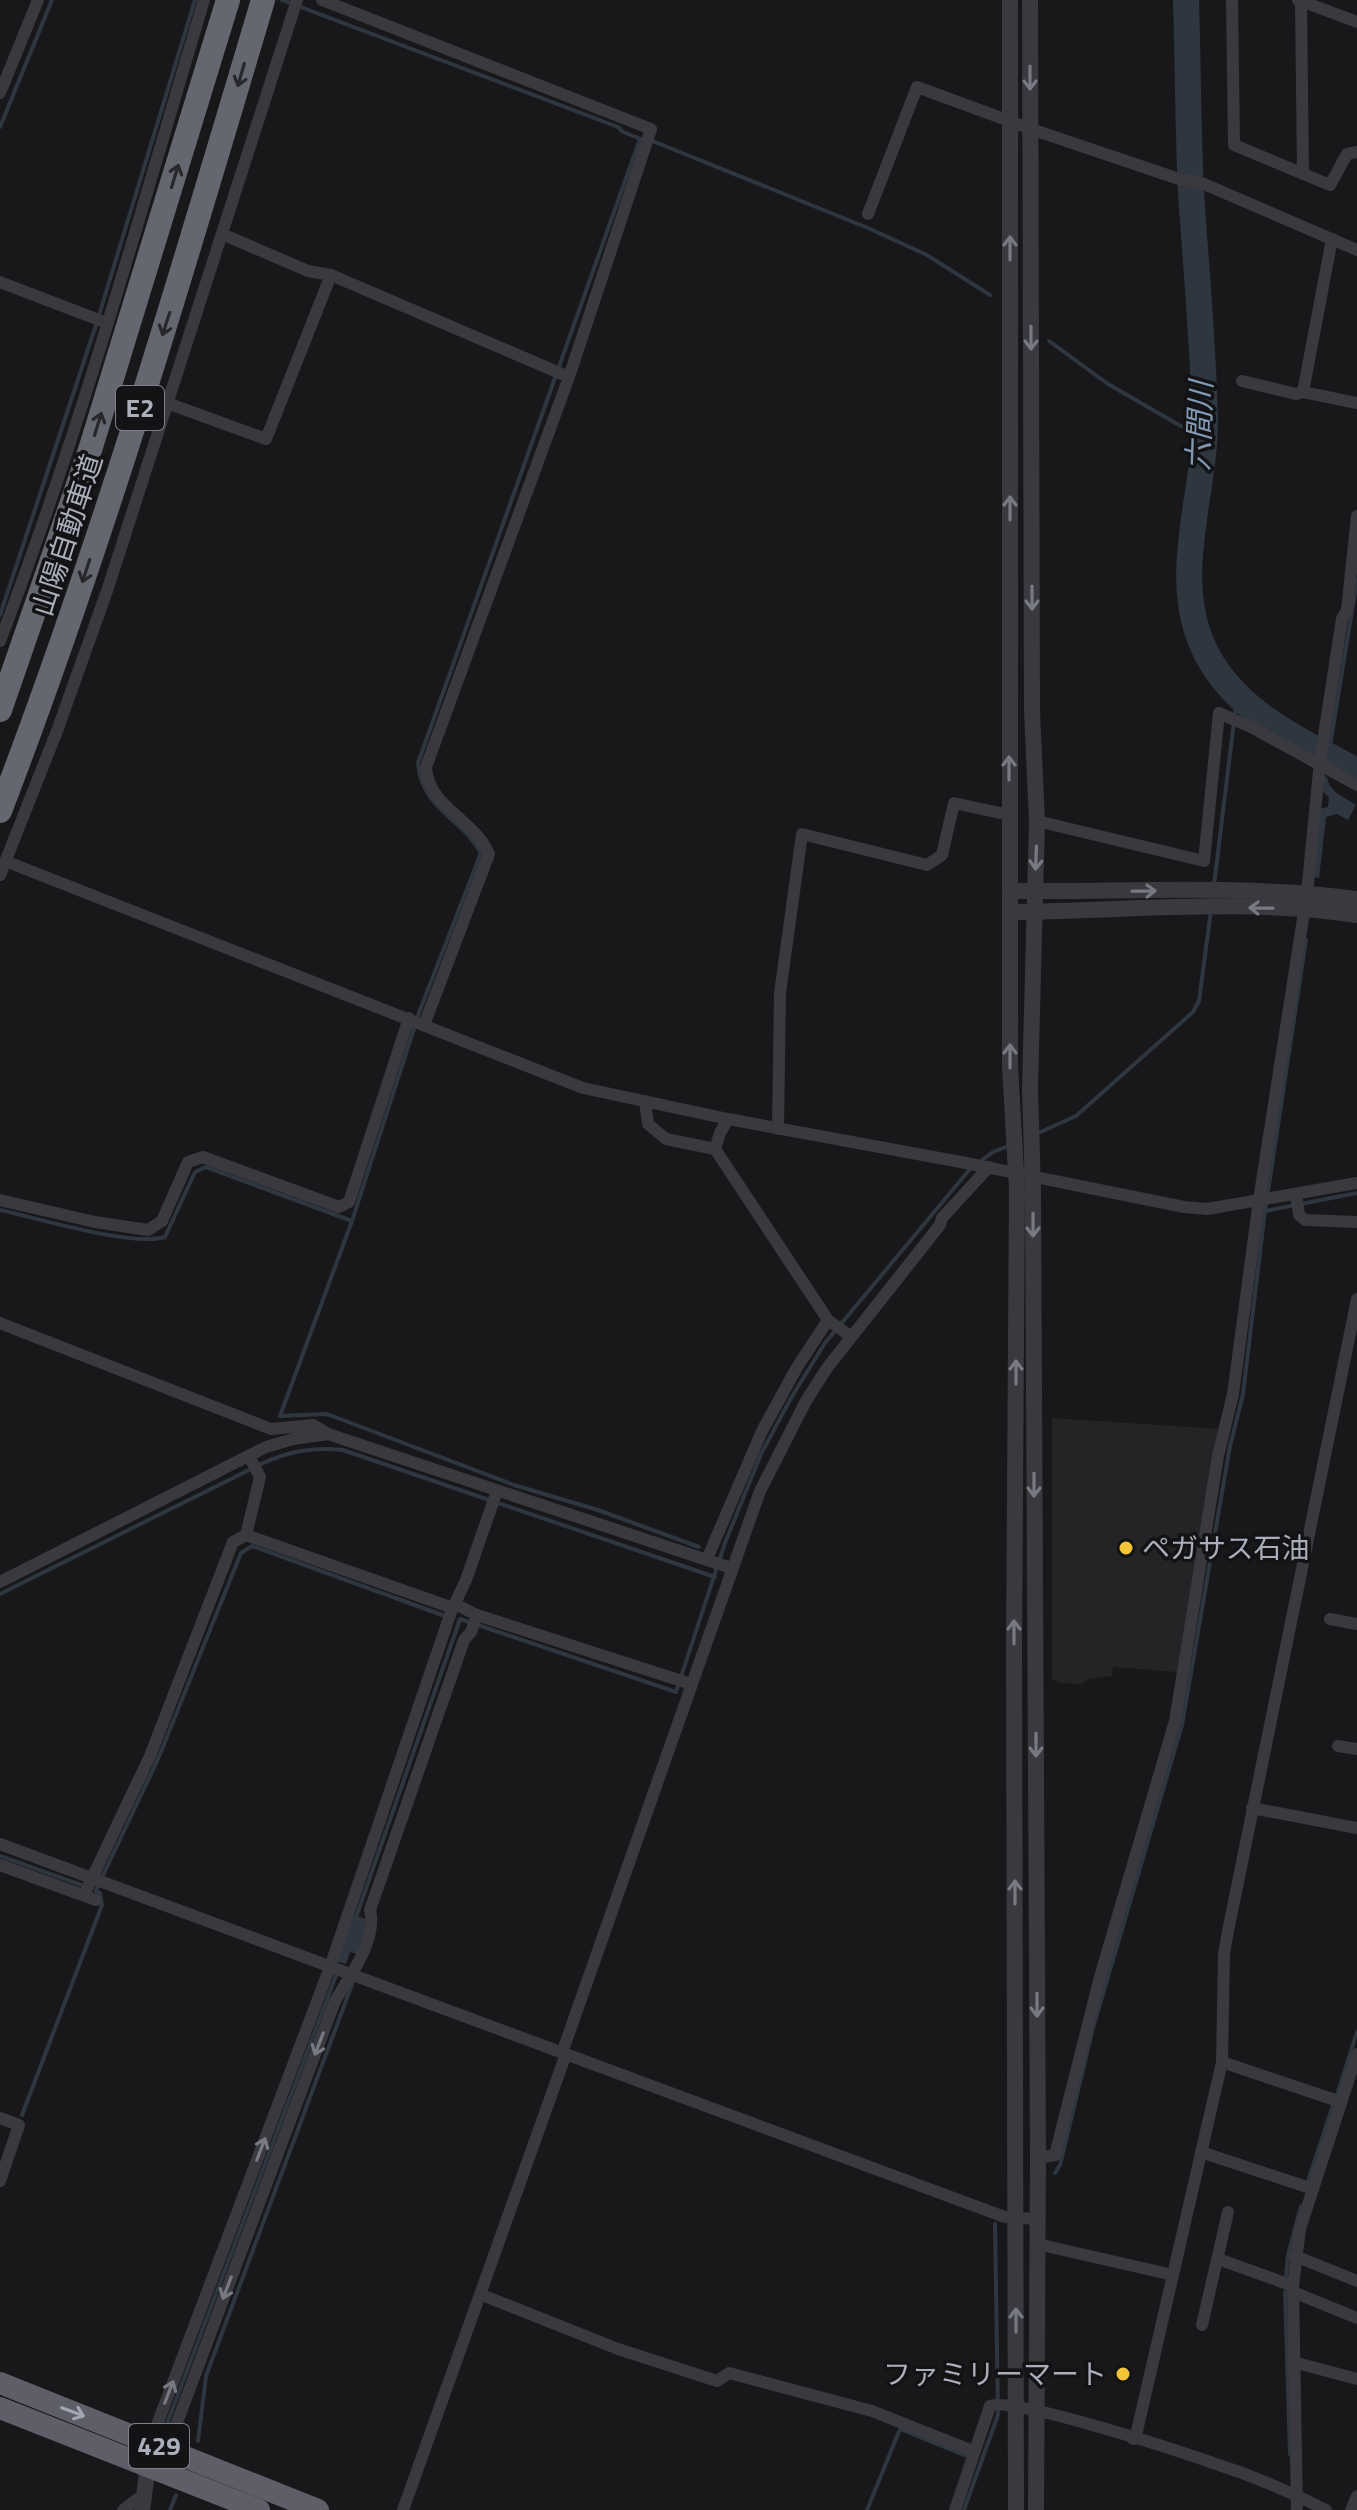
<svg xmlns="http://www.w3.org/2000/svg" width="1357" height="2510" font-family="'Titillium Web','Noto Sans JP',sans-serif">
<rect width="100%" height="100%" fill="#18181a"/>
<path fill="#242427" d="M1052 1418 1220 1429 1177 1672 1113 1667 1112 1676 1089 1679 1081 1684 1060 1683 1052 1679Z"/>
<g fill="#2e363f">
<path d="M1322 775 1327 777C1329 792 1344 797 1356 805L1348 820 1337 814 1326 817 1319 878 1312 877 1320 809 1328 807 1329 797 1320 789Z"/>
<path d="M352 1914 369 1920 357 1954 350 1952 346 1964 336 1961Z"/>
</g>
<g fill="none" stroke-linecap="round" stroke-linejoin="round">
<g stroke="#2e363f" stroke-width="4">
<path d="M282 0 618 127 623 132 641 139"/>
<path d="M0 127 52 0"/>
<path d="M640 139 418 763C422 810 462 818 481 853L420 1010 352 1221 280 1416 327 1414 514 1485 598 1510 699 1547"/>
<path d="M650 140 868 228 927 255 990 295"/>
<path d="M1049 341 1108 384 1179 425 1188 429 1204 431"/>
<path d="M0 615 96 325 195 0"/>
<path d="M1327 764 1357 580"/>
<path d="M1214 885 1237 697"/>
<path d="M1034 1135 1076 1116 1193 1012 1199 1001 1211 910"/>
<path d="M981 1161 993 1152 1011 1145"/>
<path d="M0 1210C37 1218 132 1247 165 1237L195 1172 206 1167 352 1221"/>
<path d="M1265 1211 1357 1193"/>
<path d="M0 1594 261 1464C290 1451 311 1447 343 1450L715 1577"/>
<path d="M0 1856 84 1886"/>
<path d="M96 1890 158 1759 241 1553 252 1546 445 1616"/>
<path d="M355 1920 460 1619 676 1692 725 1543 761 1454 791 1398 825 1343 970 1169"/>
<path d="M1336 2098 1357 2032"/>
<path d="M22 2115 102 1905 100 1893 96 1891"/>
<path d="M1055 2173 1060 2165 1093 2028 1182 1725 1230 1446 1243 1394 1265 1211 1306 940"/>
<path d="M1308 2181 1333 2105"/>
<path d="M1286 2276 1288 2255 1301 2206"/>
<path d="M1285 2292 1290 2454"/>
<path d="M165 2429 338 1970"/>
<path d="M198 2441 206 2376 353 1982"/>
<path d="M170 2510 176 2495"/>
<path d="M867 2510 900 2429 969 2457"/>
<path d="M964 2510 998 2415 995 2224"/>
</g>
<path stroke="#2e363f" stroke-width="26" d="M1186 0C1188 64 1188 129 1191 193 1196 268 1203 342 1205 417 1206 492 1171 572 1202 644 1230 710 1298 739 1357 771"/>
<g stroke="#39393f" stroke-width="12">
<path d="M322 0 651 129 569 377 426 767C428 807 475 820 489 854L424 1025"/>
<path d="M1232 0 1234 145 1330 185 1347 154 1357 152"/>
<path d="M1298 0 1357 22"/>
<path d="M1301 1 1303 174"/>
<path d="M0 93 38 0"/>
<path d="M868 214 917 87 1031 129 1179 179 1204 184 1357 250"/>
<path d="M222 234 308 271 331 275 569 377"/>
<path d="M1332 239 1303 392 1357 403"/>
<path d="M0 282 107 323"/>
<path d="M1242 381 1296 394 1303 392"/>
<path d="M167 403 266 439 331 275"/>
<path d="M0 641C80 432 140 214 204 0"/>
<path d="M1037 821 1204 861 1219 713 1253 728 1357 785"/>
<path d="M5 861 583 1088 728 1119 966 1163 1184 1207 1207 1209 1357 1183"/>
<path d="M0 875 57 731 108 588 297 0"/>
<path d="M645 1101 648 1124 666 1139 715 1149 720 1133 728 1119"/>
<path d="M778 1129 780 993 802 834 927 865 942 855 954 803 1009 815"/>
<path d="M715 1149 828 1320 850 1336"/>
<path d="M1296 1194 1299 1215 1305 1220 1357 1222"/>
<path d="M0 1200 95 1222 148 1230 162 1221 188 1162 203 1157 339 1207 349 1202 409 1018"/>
<path d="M0 1323 271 1429 313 1425 328 1434 731 1568"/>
<path d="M246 1535 260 1477 249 1456"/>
<path d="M707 1559 762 1431 796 1369 828 1320"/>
<path d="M0 1582 266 1447 293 1439 328 1434"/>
<path d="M455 1604 477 1615 691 1684"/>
<path d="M1330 1619 1357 1624"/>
<path d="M1338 1746 1357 1749"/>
<path d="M1252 1808 1357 1828"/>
<path d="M0 1844 1005 2217 1037 2219"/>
<path d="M0 1865 96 1900"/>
<path d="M84 1895 150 1756 233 1542 246 1535 453 1608"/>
<path d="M562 2053 760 1491 806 1401 827 1368 940 1225 942 1218 989 1167"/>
<path d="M1222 2062 1341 2102"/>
<path d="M0 2118 19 2125 0 2181"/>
<path d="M1201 2152 1313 2189"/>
<path d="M1038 2158 1055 2155 1100 1977 1175 1721 1218 1456 1233 1394 1259 1200 1307 893 1320 761 1342 619 1347 610 1357 516"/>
<path d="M1037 2244 1173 2275"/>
<path d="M1295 2256 1357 2281"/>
<path d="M1218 2259 1293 2286"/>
<path d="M1293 2292 1357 2318"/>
<path d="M482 2295 618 2349 717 2381 729 2373 872 2411 973 2451"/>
<path d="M1202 2325 1228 2212"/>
<path d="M1293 2362 1357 2379"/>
<path d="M1133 2439 1137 2431 1222 2062 1224 1954 1228 1931 1357 1299"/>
<path d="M149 2446 330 1967 451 1612 466 1580 497 1491"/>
<path d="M166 2452 335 2001C351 1974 377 1941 370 1910L464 1640 471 1632 477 1615"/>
<path d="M123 2510 144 2494"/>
<path d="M403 2510 566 2054"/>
<path d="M955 2510 990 2406C1008 2395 1182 2452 1213 2463 1251 2475 1291 2492 1326 2510"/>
<path d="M1297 2510 1293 2286 1300 2229 1357 2054"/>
<path d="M1351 2510 1357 2496"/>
</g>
<g stroke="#39393f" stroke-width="16">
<path d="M1010 0V1066L1017 1190 1014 1648 1016 2510"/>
<path d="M1030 0 1032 711 1037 821 1030 1088 1033 1193 1038 2158 1036 2510"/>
<path d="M1010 891C1125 892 1242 884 1357 899"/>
<path d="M1010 912C1125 911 1243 898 1357 915"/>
<path d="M142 2510 148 2467"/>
</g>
<g stroke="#5d5e67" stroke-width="22">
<path d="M0 2383 318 2510"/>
<path d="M0 2408 259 2510"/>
</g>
<g stroke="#656770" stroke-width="24">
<path d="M0 710 90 450 228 0"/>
<path d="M0 811C102 545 182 273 263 0"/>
</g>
</g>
<defs><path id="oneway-shaft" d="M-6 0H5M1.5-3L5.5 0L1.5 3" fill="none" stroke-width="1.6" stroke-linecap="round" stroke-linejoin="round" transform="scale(2)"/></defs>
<g stroke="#28282c">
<use href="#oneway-shaft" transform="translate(241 75) rotate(106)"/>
<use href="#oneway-shaft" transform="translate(175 176) rotate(-73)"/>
<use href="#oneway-shaft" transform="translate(166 324) rotate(108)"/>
<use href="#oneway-shaft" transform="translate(98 424) rotate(-73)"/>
<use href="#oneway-shaft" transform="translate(86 571) rotate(108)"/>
</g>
<g stroke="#777983">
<use href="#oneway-shaft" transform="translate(1030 78) rotate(90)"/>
<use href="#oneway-shaft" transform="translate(1010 248) rotate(-90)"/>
<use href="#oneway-shaft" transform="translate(1031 338) rotate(90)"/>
<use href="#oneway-shaft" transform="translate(1010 508) rotate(-90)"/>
<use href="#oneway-shaft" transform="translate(1032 598) rotate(90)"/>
<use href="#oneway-shaft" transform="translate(1009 768) rotate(-90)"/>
<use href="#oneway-shaft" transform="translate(1036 858) rotate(92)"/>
<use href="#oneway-shaft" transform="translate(1144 891) rotate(-1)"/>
<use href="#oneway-shaft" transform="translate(1261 908) rotate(-179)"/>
<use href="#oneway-shaft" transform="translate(1010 1056) rotate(-90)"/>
<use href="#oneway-shaft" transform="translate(1033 1225) rotate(90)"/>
<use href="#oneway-shaft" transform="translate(1016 1372) rotate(-90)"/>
<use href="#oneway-shaft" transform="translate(1034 1485) rotate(90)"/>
<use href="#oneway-shaft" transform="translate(1014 1632) rotate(-90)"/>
<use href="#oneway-shaft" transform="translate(1036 1745) rotate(90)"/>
<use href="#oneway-shaft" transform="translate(1015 1892) rotate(-90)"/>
<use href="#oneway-shaft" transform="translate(1037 2005) rotate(90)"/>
<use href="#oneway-shaft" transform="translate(319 2044) rotate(111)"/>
<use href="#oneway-shaft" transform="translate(261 2149) rotate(-69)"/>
<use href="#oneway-shaft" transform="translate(227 2288) rotate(111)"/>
<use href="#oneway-shaft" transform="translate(1016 2320) rotate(-90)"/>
<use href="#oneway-shaft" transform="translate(169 2392) rotate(-69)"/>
</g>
<use stroke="#a2a6b2" href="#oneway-shaft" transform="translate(73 2412) rotate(21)"/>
<g fill="#f4c336" stroke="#131315" stroke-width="3">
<circle cx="1126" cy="1548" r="8"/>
<circle cx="1123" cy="2374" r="8"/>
</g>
<g text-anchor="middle" stroke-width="7" stroke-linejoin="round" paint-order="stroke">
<g fill="#131315" stroke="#7d8088" stroke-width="2">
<rect x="116" y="386" width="48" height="44" rx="6"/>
<rect x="129" y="2424" width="60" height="44" rx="6"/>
</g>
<g font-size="26" font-weight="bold" fill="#aaaeba">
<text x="140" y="417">E2</text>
<text x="159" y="2455">429</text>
</g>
<g font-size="28" fill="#aaaeba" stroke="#131315">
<text transform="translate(67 535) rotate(-72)" y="10">山陽自動車道</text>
</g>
<g font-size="28" fill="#aaaeba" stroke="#131315" text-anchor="start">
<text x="1142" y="1558">ペガサス石油</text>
<text x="1107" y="2384" text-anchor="end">ファミリーマート</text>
</g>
<g font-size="30" font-style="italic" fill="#8199b5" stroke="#131315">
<text transform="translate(1200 426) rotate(-88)" y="10">六間川</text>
</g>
</g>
</svg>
